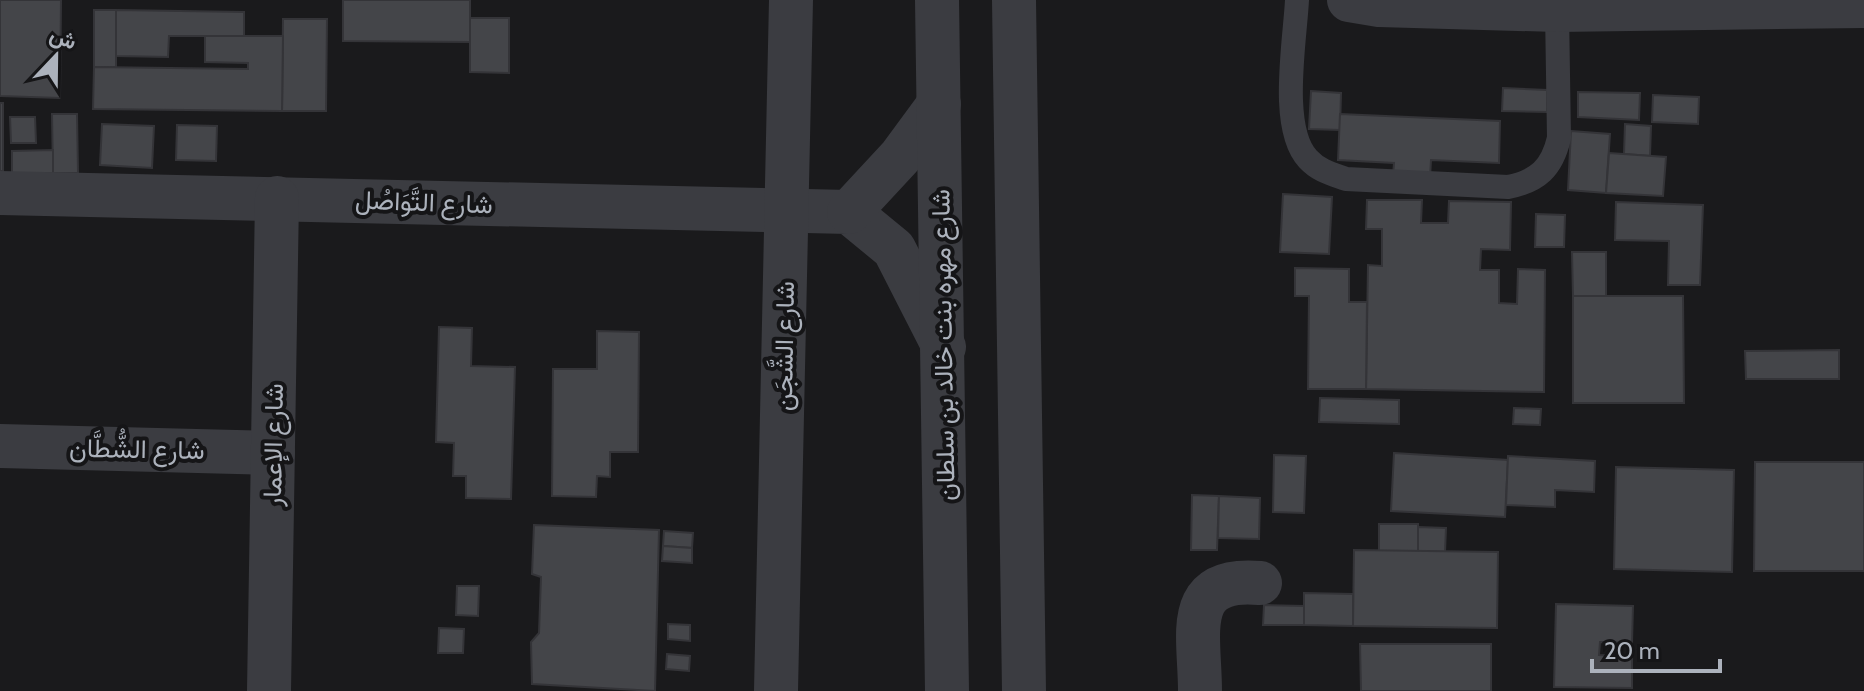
<svg xmlns="http://www.w3.org/2000/svg" width="1864" height="691" font-family="Cabin,Vazirmatn,sans-serif">
<rect width="100%" height="100%" fill="#1a1a1c"/>
<g fill="#444549" stroke="#343438" stroke-width="2">
<path d="M0 0H61L60 98 0 96Z"/>
<path d="M343 0H470V42L343 41Z"/>
<rect x="94" y="10" width="22" height="57"/>
<path d="M116 10 244 12V36H169L168 57 116 56Z"/>
<path d="M470 18H509V73L470 72Z"/>
<path d="M283 19H327L326 111H282Z"/>
<path d="M205 36H283L282 111 93 109 94 67 248 69V63L205 62Z"/>
<path d="M1503 88 1547 90V112L1502 111Z"/>
<path d="M1311 91 1341 93 1340 130 1309 129Z"/>
<path d="M1578 92 1640 93 1639 120 1578 117Z"/>
<path d="M1653 95 1699 97 1698 124 1652 122Z"/>
<rect x="0" y="103" width="3" height="68"/>
<path d="M52 114H77L78 173H53Z"/>
<path d="M1340 114 1500 121 1499 163 1431 160 1430 178 1393 176 1394 163 1338 160Z"/>
<path d="M10 117H35L36 143H11Z"/>
<path d="M102 124 154 126 152 168 100 165Z"/>
<path d="M1625 124 1651 126 1650 156 1624 154Z"/>
<path d="M177 125 217 126 216 161 176 160Z"/>
<path d="M1571 131 1610 134 1606 193 1568 190Z"/>
<path d="M53 150V173L12 174V151Z"/>
<path d="M1609 153 1666 157 1663 196 1606 193Z"/>
<path d="M1283 194 1332 197 1329 254 1280 252Z"/>
<path d="M1367 200H1422L1421 223H1448L1449 201 1511 202 1510 250 1481 249 1480 270H1499V303L1517 304 1518 269 1545 270 1544 392 1366 389 1368 265 1382 266V229H1366Z"/>
<path d="M1616 202 1703 205 1700 285H1668L1669 241 1615 240Z"/>
<path d="M1536 214 1565 215 1564 247H1535Z"/>
<path d="M1572 252H1606V296H1573Z"/>
<path d="M1295 268 1349 269V302H1367L1366 389H1308L1309 296H1295Z"/>
<path d="M1573 296H1683L1684 403H1573Z"/>
<path d="M439 327 472 328 471 366 515 367 511 499 466 498V476H453L454 443 436 442Z"/>
<path d="M597 331 639 332 638 452H610V477L597 476 596 497 552 496 553 369H597Z"/>
<path d="M1839 350V379H1746L1745 351Z"/>
<path d="M1320 398 1399 400V424L1319 422Z"/>
<path d="M1514 408 1541 409 1540 425 1513 424Z"/>
<path d="M1394 453 1508 460 1505 517 1391 511Z"/>
<path d="M1274 455 1306 456 1304 513 1273 512Z"/>
<path d="M1508 456 1595 461 1594 492 1555 490V507L1506 505Z"/>
<path d="M1755 462H1864V571H1754Z"/>
<path d="M1616 467 1734 470 1732 572 1614 569Z"/>
<path d="M1192 495 1219 496 1217 550H1191Z"/>
<path d="M1219 496 1260 498 1259 539 1218 538Z"/>
<rect x="1379" y="524" width="39" height="27"/>
<path d="M534 525 659 530 655 691 532 684 531 642 539 633 541 577 532 574Z"/>
<path d="M1418 527 1446 528 1445 552 1418 551Z"/>
<path d="M664 531 693 533 692 548 663 546Z"/>
<path d="M663 546 692 548V563L662 561Z"/>
<path d="M1354 550 1498 552 1497 628 1353 626Z"/>
<path d="M457 586H479L478 616 456 615Z"/>
<path d="M1304 593 1353 594V626L1304 625Z"/>
<path d="M1556 604 1633 606 1632 643 1600 642 1599 655 1632 656V688L1554 687Z"/>
<path d="M1264 605 1304 606V625H1263Z"/>
<path d="M668 624 690 625V641L668 639Z"/>
<path d="M439 628 464 629 463 653H438Z"/>
<path d="M1360 644H1491V691H1361Z"/>
<path d="M667 654 690 656 689 671 666 669Z"/>
</g>
<g fill="none" stroke-linecap="round" stroke-linejoin="round">
<path stroke="#3b3c41" stroke-width="24" d="M1297 0C1295 41 1279 128 1308 159 1319 171 1332 174 1346 179L1508 187C1538 181 1552 168 1559 138L1557 10"/>
<g stroke="#3b3c41" stroke-width="44">
<path d="M1349 0 1379 5 1557 10 1864 6"/>
<path d="M0 193 849 212 894 249 944 347"/>
<path d="M849 212 900 157 939 104"/>
<path d="M0 446 273 453"/>
<path d="M269 691 277 198"/>
<path d="M776 691 791 0"/>
<path d="M1200 691C1200 634 1181 576 1260 583"/>
</g>
<g stroke="#3b3c41" stroke-width="44">
<path d="M937 0 947 691"/>
<path d="M1014 0 1024 691"/>
</g>
</g>
<g text-anchor="middle" stroke-width="8" stroke-linejoin="round" paint-order="stroke">
<g font-size="26" fill="#acb2bc" stroke="#151517">
<text transform="translate(424 202) rotate(2)" y="9">شارع التَّوَاصُل</text>
<text transform="translate(943 345) rotate(-91)" y="9">شارع مهره بنت خالد بن سلطان</text>
<text transform="translate(784 346) rotate(-89)" y="9">شارع الشَّجَن</text>
<text transform="translate(273 445) rotate(-89)" y="9">شارع الإعمار</text>
<text transform="translate(137 449) rotate(1)" y="9">شارع الشُّطَّان</text>
</g>
</g>
<g transform="translate(56 56) rotate(22)" stroke="#151517" stroke-width="6" paint-order="stroke">
<path d="M0-6L14 30L0 20L-14 30Z" fill="#acb2bc"/>
<text y="-12" font-size="22" font-weight="bold" text-anchor="middle" fill="#acb2bc">ش</text>
</g>
<path d="M1592 659v12h128v-12" fill="none" stroke="#acb2bc" stroke-width="4"/>
<text x="1604" y="659" font-size="24" fill="#acb2bc" stroke="#151517" stroke-width="6" paint-order="stroke">20 m</text>
</svg>
